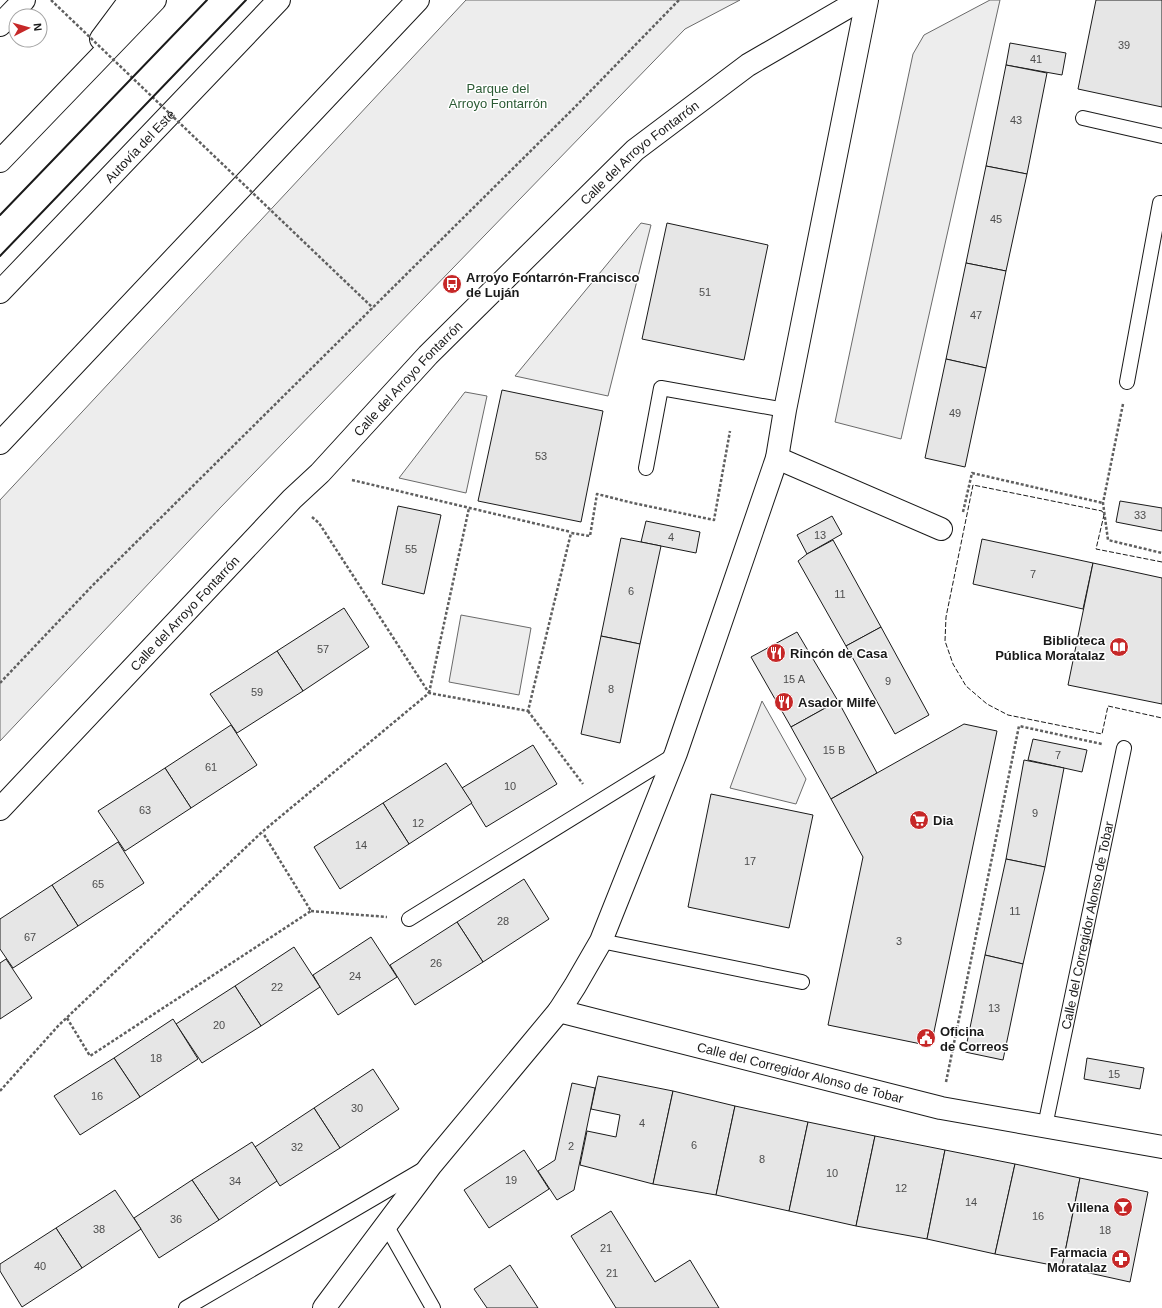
<svg xmlns="http://www.w3.org/2000/svg" width="1162" height="1308" font-family="Arial,sans-serif">
<rect width="100%" height="100%" fill="#fff"/>
<g fill="#ededed" stroke="#6a6a6a">
<path d="M466 0H740L685 29 220 508 0 741V500Z"/>
<path d="M990 0H1000L901 439 835 422 913 54 924 35Z"/>
<path d="M641 223 651 225 608 396 515 376Z"/>
<path d="M465 392 487 396 466 493 399 478Z"/>
<path d="M461 615 531 628 519 695 449 682Z"/>
<path d="M762 701 806 779 796 804 730 788Z"/>
</g>
<g fill="#e6e6e6" stroke="#1a1a1a">
<path d="M1096 0H1162V107L1078 89Z"/>
<path d="M1010 43 1066 53 1062 75 1006 65Z"/>
<path d="M1006 65 1047 73 1027 174 986 166Z"/>
<path d="M986 166 1027 174 1006 271 966 263Z"/>
<path d="M667 223 768 245 744 360 642 339Z"/>
<path d="M966 263 1006 271 986 368 946 359Z"/>
<path d="M946 359 986 368 965 467 925 458Z"/>
<path d="M502 390 603 411 581 522 478 501Z"/>
<path d="M1120 501 1162 508V531L1116 522Z"/>
<path d="M398 506 441 515 424 594 382 584Z"/>
<path d="M832 516 842 534 807 554 797 535Z"/>
<path d="M646 521 700 532 696 553 641 542Z"/>
<path d="M621 538 661 546 640 644 601 636Z"/>
<path d="M982 539 1093 563 1083 609 973 584Z"/>
<path d="M833 540 881 627 846 646 798 561 807 554Z"/>
<path d="M1093 563 1162 578V704L1068 685Z"/>
<path d="M344 608 369 647 303 691 277 651Z"/>
<path d="M881 627 929 715 895 734 846 646Z"/>
<path d="M797 632 838 701 791 727 751 657Z"/>
<path d="M601 636 640 644 620 743 581 734Z"/>
<path d="M277 651 303 691 237 733 210 694Z"/>
<path d="M838 701 877 773 831 799 791 727Z"/>
<path d="M964 724 997 731 931 1046 828 1025 863 857 831 799Z"/>
<path d="M231 725 257 765 191 808 165 768Z"/>
<path d="M1033 739 1087 750 1082 772 1028 760Z"/>
<path d="M533 745 557 784 486 827 462 788Z"/>
<path d="M1024 760 1064 768 1045 867 1006 859Z"/>
<path d="M446 763 472 803 409 844 383 803Z"/>
<path d="M165 768 191 808 125 851 98 811Z"/>
<path d="M711 794 813 815 789 928 688 907Z"/>
<path d="M383 803 409 844 340 889 314 847Z"/>
<path d="M118 842 144 883 78 926 52 885Z"/>
<path d="M1006 859 1045 867 1023 964 985 955Z"/>
<path d="M524 879 549 919 483 962 457 922Z"/>
<path d="M52 885 78 926 13 968 0 949V919Z"/>
<path d="M457 922 483 962 415 1005 390 965Z"/>
<path d="M371 937 397 977 338 1015 320 987 313 975Z"/>
<path d="M294 947 320 987 261 1026 235 986Z"/>
<path d="M985 955 1023 964 1003 1060 965 1052Z"/>
<path d="M6 959 32 998 0 1019V963Z"/>
<path d="M235 986 261 1026 202 1063 176 1024Z"/>
<path d="M173 1019 198 1059 140 1097 114 1058Z"/>
<path d="M114 1058 140 1097 80 1135 54 1096Z"/>
<path d="M1087 1058 1144 1068 1140 1089 1084 1079Z"/>
<path d="M373 1069 399 1109 340 1148 314 1108Z"/>
<path d="M598 1076 673 1091 653 1184 580 1165 587 1131 616 1137 620 1115 591 1109Z"/>
<path d="M572 1083 595 1088 574 1190 557 1200 538 1171 555 1160Z"/>
<path d="M673 1091 735 1106 716 1195 653 1184Z"/>
<path d="M735 1106 808 1122 789 1211 716 1195Z"/>
<path d="M314 1108 340 1148 280 1186 255 1147Z"/>
<path d="M808 1122 875 1136 856 1226 789 1211Z"/>
<path d="M875 1136 945 1150 927 1239 856 1226Z"/>
<path d="M252 1142 277 1181 219 1220 192 1180Z"/>
<path d="M524 1150 549 1189 489 1228 464 1190Z"/>
<path d="M945 1150 1015 1164 995 1254 927 1239Z"/>
<path d="M1015 1164 1080 1178 1062 1267 995 1254Z"/>
<path d="M1080 1178 1148 1192 1130 1282 1062 1267Z"/>
<path d="M192 1180 219 1220 159 1258 134 1218Z"/>
<path d="M115 1190 141 1229 82 1268 56 1228Z"/>
<path d="M611 1211 655 1282 690 1260 719 1308H616L571 1236Z"/>
<path d="M56 1228 82 1268 22 1307 0 1271V1264Z"/>
<path d="M510 1265 538 1308H487L474 1289Z"/>
</g>
<g fill="none" stroke-linecap="round" stroke-linejoin="round">
<defs>
<g id="lane">
<path d="M1083 118 1162 136"/>
<path d="M1127 382 1160 203H1162"/>
<path d="M646 468 661 388 785 410"/>
<path d="M409 919 676 754"/>
<path d="M601 941 802 982"/>
<path id="s1" d="M1045 1126 1124 748"/>
<path d="M386 1225 433 1308"/>
<path d="M186 1308 422 1170"/>
</g>
<g id="street">
<path d="M777 458 941 529"/>
<path id="s2" d="M559 1011 941 1108 1162 1147"/>
<path d="M324 1308 431 1165 559 1011 575 986 601 941 676 753 777 458 785 410 867 0"/>
</g>
<g id="secondary">
<path id="s3" d="M0 809 292 499 320 473 428 355 635 150 748 65 860 0"/>
</g>
<g id="highway">
<path d="M0 25 24 0"/>
<path d="M101 39 130 0"/>
<path d="M0 161 155 0"/>
<path id="s4" d="M0 292 279 0"/>
<path d="M0 443 418 0"/>
</g>
</defs>
<use href="#lane" stroke="#1a1a1a" stroke-width="16"/>
<use href="#street" stroke="#1a1a1a" stroke-width="24"/>
<use href="#secondary" stroke="#1a1a1a" stroke-width="24"/>
<use href="#highway" stroke="#1a1a1a" stroke-width="24"/>
<g stroke="#5f5f5f" stroke-width="2.5" stroke-dasharray="3 2" stroke-linecap="butt">
<path d="M1123 404 1103 503 1108 540 1162 553"/>
<path d="M352 480 571 532"/>
<path d="M963 512 972 473 1103 503"/>
<path d="M312 517 319 523 429 693"/>
<path d="M0 683 92 586 575 107 679 0"/>
<path d="M429 693 469 508"/>
<path d="M528 711 583 784"/>
<path d="M311 911 387 917"/>
<path d="M67 1018 90 1056 311 911 263 833"/>
<path d="M946 1082 1019 726 1102 744"/>
<path d="M0 1091 58 1026 262 832 429 693 528 711 571 533 590 536 597 494 633 503 714 520 730 431"/>
</g>
<use href="#lane" stroke="#fff" stroke-width="14"/>
<use href="#street" stroke="#fff" stroke-width="22"/>
<use href="#secondary" stroke="#fff" stroke-width="22"/>
<use href="#highway" stroke="#fff" stroke-width="22"/>
<path stroke="#5f5f5f" stroke-width="2.5" stroke-dasharray="3 2" stroke-linecap="butt" d="M51 0 373 308"/>
<path stroke="#1a1a1a" stroke-width="1" stroke-dasharray="5 2" stroke-linecap="butt" d="M1162 562 1096 549 1104 515 1102 511 973 485 946 617 945 641 953 664 966 686 987 704 1008 715 1102 734 1108 706 1162 718"/>
<g stroke="#1a1a1a" stroke-width="2">
<path d="M0 215 207 0"/>
<path d="M0 256 246 0"/>
</g>
</g>
<defs>
<symbol id="bus-disc" viewBox="-11 -11 22 22"><circle r="9.5" fill="#c62828" stroke="#fff"/><path d="M-5-6H5V4H4V6H2V4H-2V6H-4V4H-5ZM-3.5-4V0h7V-4ZM-3.5 1.2v1.5H-2V1.2ZM2 1.2v1.5H3.5V1.2Z" fill="#fff"/></symbol>
<symbol id="library-disc" viewBox="-11 -11 22 22"><circle r="9.5" fill="#c62828" stroke="#fff"/><path d="M-6-4Q-3-5.5-.7-3.5V5Q-3 3-6 4ZM6-4Q3-5.5 .7-3.5V5Q3 3 6 4Z" fill="#fff"/></symbol>
<symbol id="restaurant-disc" viewBox="-11 -11 22 22"><circle r="9.5" fill="#c62828" stroke="#fff"/><path d="M-5-6h1v4h1v-4h1v4h1v-4h1v5L-1.5 .5V6h-2V.5L-5-1ZM5-6V6H3V1.5H1.5Q1.5-4 5-6Z" fill="#fff"/></symbol>
<symbol id="supermarket-disc" viewBox="-11 -11 22 22"><circle r="9.5" fill="#c62828" stroke="#fff"/><path d="M-6-5.5h2.5l.6 2H6L4.5 2H-2.5L-4.4-4H-6ZM-1.5 3.2a1.3 1.3 0 1 0 .1 0ZM3 3.2a1.3 1.3 0 1 0 .1 0Z" fill="#fff"/></symbol>
<symbol id="civic-disc" viewBox="-11 -11 22 22"><circle r="9.5" fill="#c62828" stroke="#fff"/><path d="M-.6-6.5H3V-4.5H.6V-3L4-1V1h2V6H-6V1h2V-1L-.6-3ZM-1.2 2.5V6h2.4V2.5Z" fill="#fff"/></symbol>
<symbol id="bar-disc" viewBox="-11 -11 22 22"><circle r="9.5" fill="#c62828" stroke="#fff"/><path d="M-6-5H6L.8 .8V4.5H3.5V6h-7V4.5H-.8V.8Z" fill="#fff"/></symbol>
<symbol id="pharmacy-disc" viewBox="-11 -11 22 22"><circle r="9.5" fill="#c62828" stroke="#fff"/><path d="M-2-6h4v4h4v4h-4v4h-4v-4h-4v-4h4Z" fill="#fff"/></symbol>
</defs>
<g fill-rule="evenodd">
<use href="#bus-disc" x="441" y="273" width="22" height="22"/>
<use href="#library-disc" x="1108" y="636" width="22" height="22"/>
<use href="#restaurant-disc" x="765" y="642" width="22" height="22"/>
<use href="#restaurant-disc" x="773" y="691" width="22" height="22"/>
<use href="#supermarket-disc" x="908" y="809" width="22" height="22"/>
<use href="#civic-disc" x="915" y="1027" width="22" height="22"/>
<use href="#bar-disc" x="1112" y="1196" width="22" height="22"/>
<use href="#pharmacy-disc" x="1110" y="1248" width="22" height="22"/>
</g>
<g text-anchor="middle" stroke-width="3" stroke-linejoin="round" paint-order="stroke">
<g font-size="11" fill="#4d4d4d">
<text x="1124" y="49">39</text>
<text x="1036" y="63">41</text>
<text x="1016" y="124">43</text>
<text x="996" y="223">45</text>
<text x="705" y="296">51</text>
<text x="976" y="319">47</text>
<text x="955" y="417">49</text>
<text x="541" y="460">53</text>
<text x="1140" y="519">33</text>
<text x="820" y="539">13</text>
<text x="671" y="541">4</text>
<text x="411" y="553">55</text>
<text x="1033" y="578">7</text>
<text x="631" y="595">6</text>
<text x="840" y="598">11</text>
<text x="323" y="653">57</text>
<text x="794" y="683">15 A</text>
<text x="888" y="685">9</text>
<text x="611" y="693">8</text>
<text x="257" y="696">59</text>
<text x="834" y="754">15 B</text>
<text x="1058" y="759">7</text>
<text x="211" y="771">61</text>
<text x="510" y="790">10</text>
<text x="145" y="814">63</text>
<text x="1035" y="817">9</text>
<text x="418" y="827">12</text>
<text x="361" y="849">14</text>
<text x="750" y="865">17</text>
<text x="98" y="888">65</text>
<text x="1015" y="915">11</text>
<text x="503" y="925">28</text>
<text x="30" y="941">67</text>
<text x="899" y="945">3</text>
<text x="436" y="967">26</text>
<text x="355" y="980">24</text>
<text x="277" y="991">22</text>
<text x="994" y="1012">13</text>
<text x="219" y="1029">20</text>
<text x="156" y="1062">18</text>
<text x="1114" y="1078">15</text>
<text x="97" y="1100">16</text>
<text x="357" y="1112">30</text>
<text x="642" y="1127">4</text>
<text x="694" y="1149">6</text>
<text x="571" y="1150">2</text>
<text x="297" y="1151">32</text>
<text x="762" y="1163">8</text>
<text x="832" y="1177">10</text>
<text x="511" y="1184">19</text>
<text x="235" y="1185">34</text>
<text x="901" y="1192">12</text>
<text x="971" y="1206">14</text>
<text x="1038" y="1220">16</text>
<text x="176" y="1223">36</text>
<text x="99" y="1233">38</text>
<text x="1105" y="1234">18</text>
<text x="606" y="1252">21</text>
<text x="40" y="1270">40</text>
<text x="612" y="1277">21</text>
</g>
<g font-size="13" fill="#2b5a34" stroke="#fff">
<text x="498" y="93">Parque del<tspan x="498" dy="15">Arroyo Fontarrón</tspan></text>
</g>
<g font-size="13" fill="#1a1a1a" stroke="#fff">
<text dy="5" stroke="none"><textPath href="#s4" startOffset="202">Autovía del Este</textPath></text>
<text dy="5" stroke="none"><textPath href="#s3" startOffset="917">Calle del Arroyo Fontarrón</textPath></text>
<text dy="5" stroke="none"><textPath href="#s3" startOffset="593">Calle del Arroyo Fontarrón</textPath></text>
<text dy="5" stroke="none"><textPath href="#s3" startOffset="269">Calle del Arroyo Fontarrón</textPath></text>
<text dy="5" stroke="none"><textPath href="#s1" startOffset="205">Calle del Corregidor Alonso de Tobar</textPath></text>
<text dy="5" stroke="none"><textPath href="#s2" startOffset="249">Calle del Corregidor Alonso de Tobar</textPath></text>
</g>
<g font-size="13" font-weight="bold" fill="#1a1a1a" stroke="#fff" text-anchor="start">
<text x="466" y="282">Arroyo Fontarrón-Francisco<tspan x="466" dy="15">de Luján</tspan></text>
<text x="1105" y="645" text-anchor="end">Biblioteca<tspan x="1105" dy="15">Pública Moratalaz</tspan></text>
<text x="790" y="658">Rincón de Casa</text>
<text x="798" y="707">Asador Milfe</text>
<text x="933" y="825">Dia</text>
<text x="940" y="1036">Oficina<tspan x="940" dy="15">de Correos</tspan></text>
<text x="1109" y="1212" text-anchor="end">Villena</text>
<text x="1107" y="1257" text-anchor="end">Farmacia<tspan x="1107" dy="15">Moratalaz</tspan></text>
</g>
</g>
<g transform="translate(28 28) rotate(84)"><circle r="19" fill="#ffffff" stroke="#a3a3a3"/>
<path d="M0-3L7 15L0 10L-7 15Z" fill="#c62828"/>
<text y="-6" font-size="11" font-weight="bold" text-anchor="middle" fill="#1a1a1a">N</text>
</g>
</svg>
